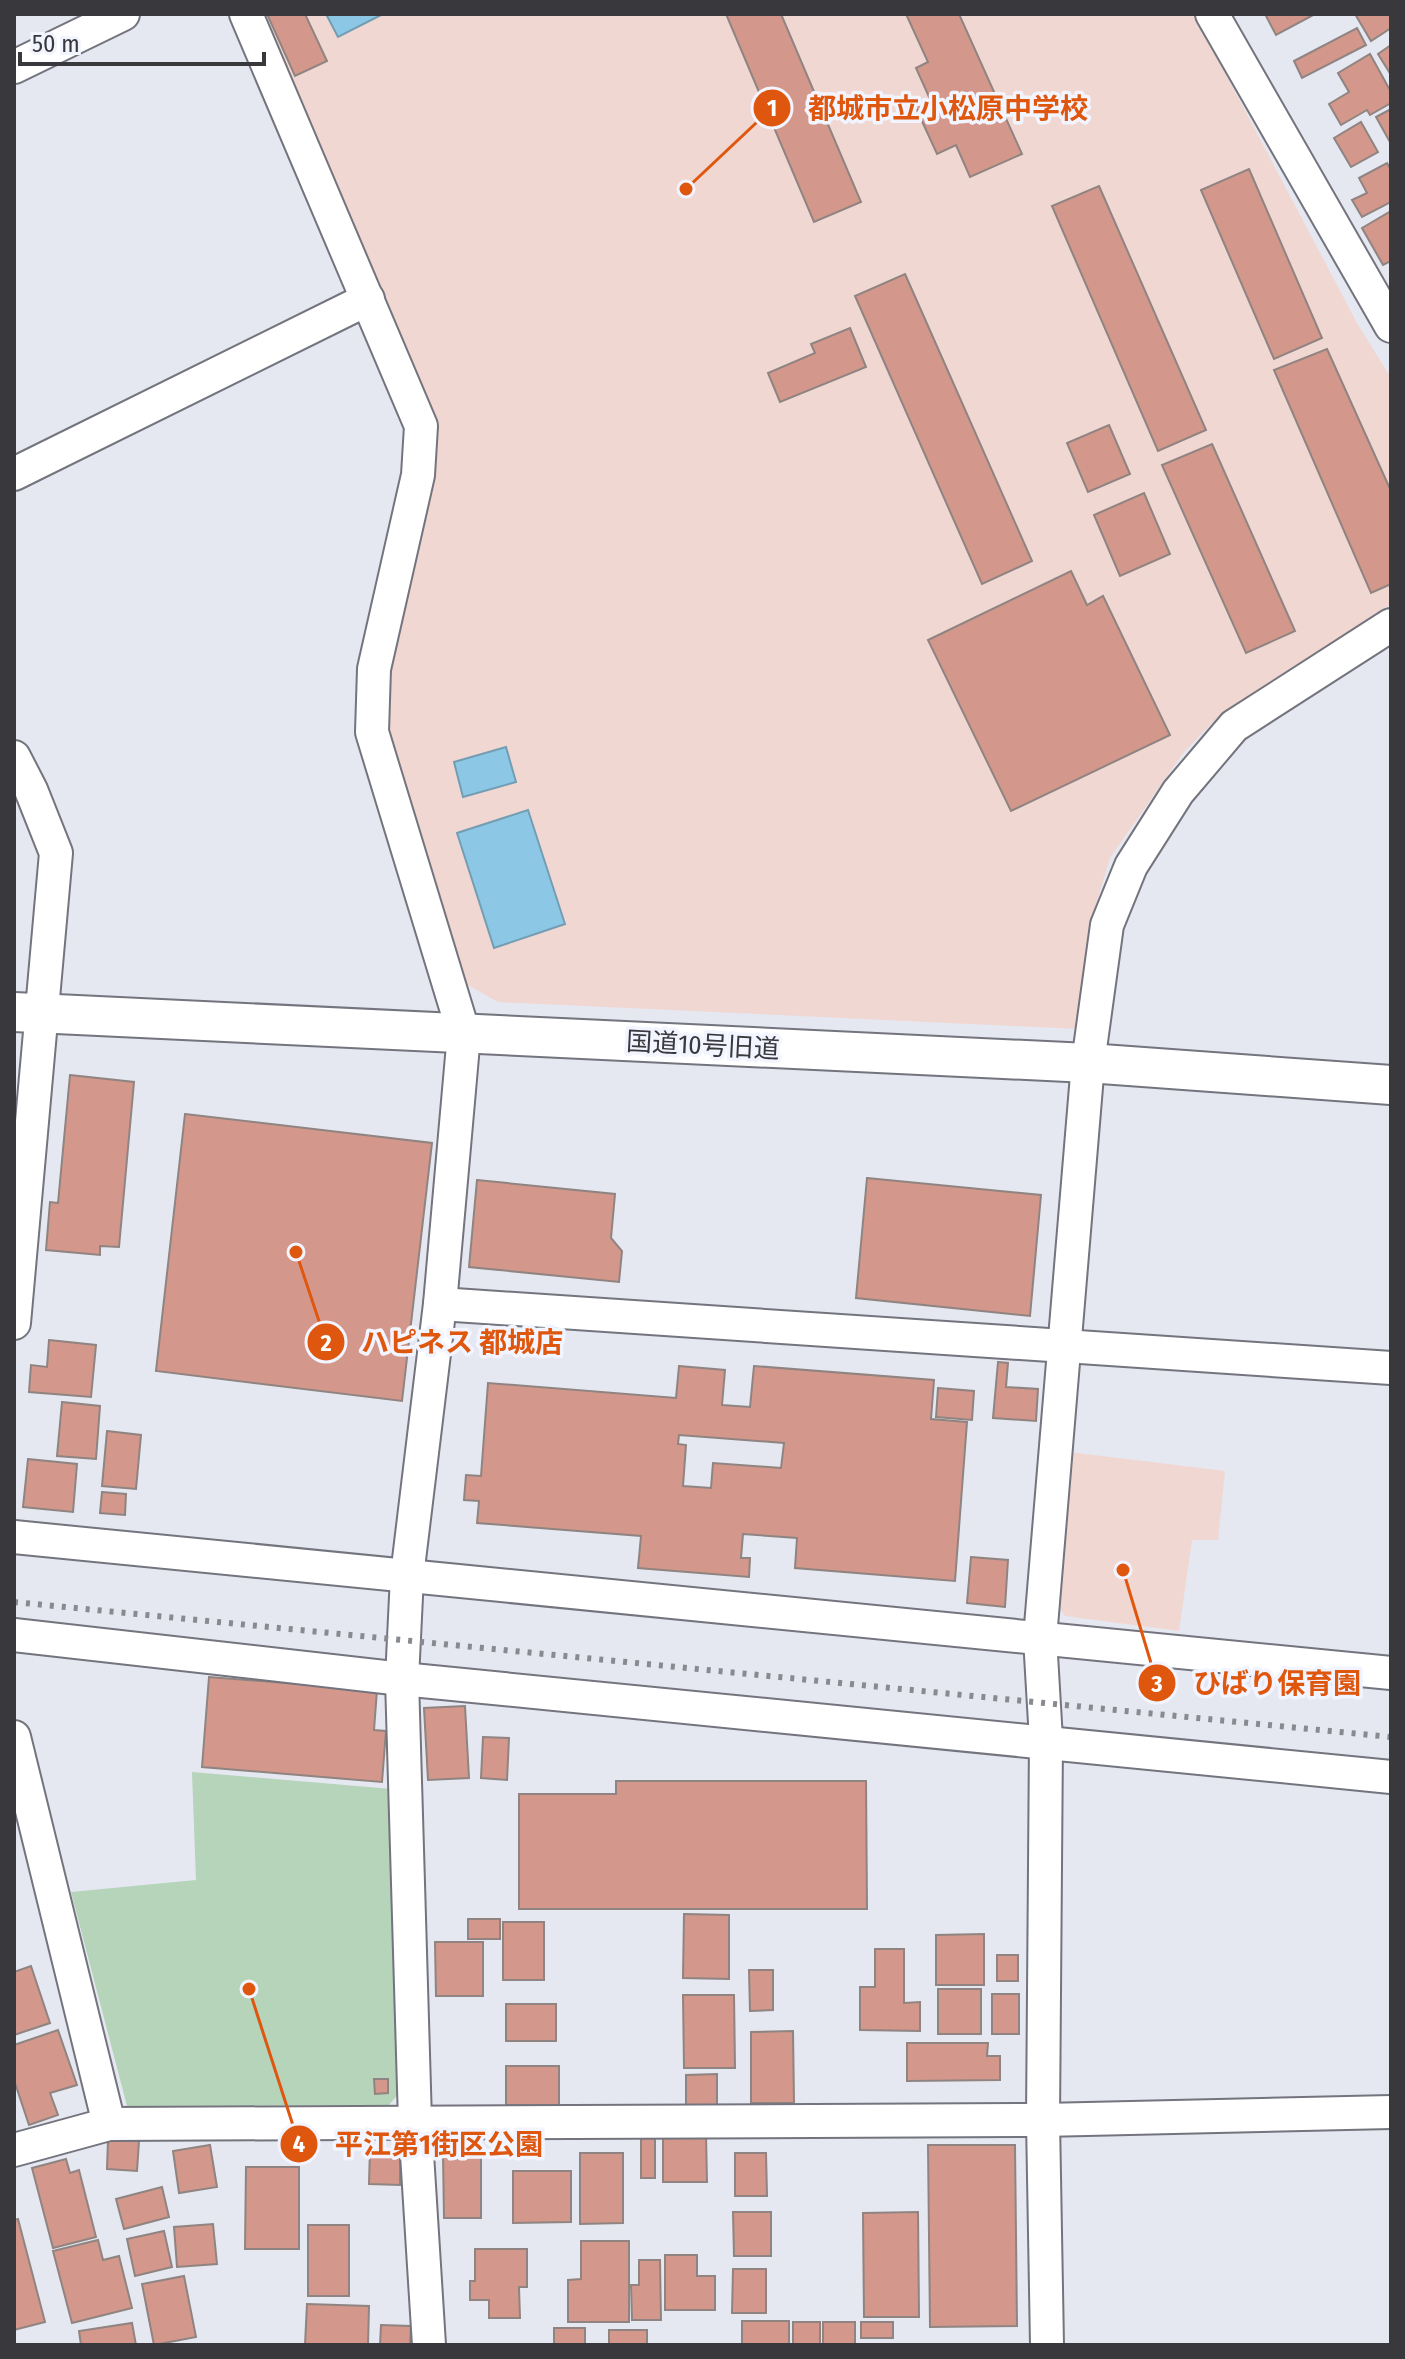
<svg xmlns="http://www.w3.org/2000/svg" width="1405" height="2359" font-family="'Fira Sans Condensed','Noto Sans JP',sans-serif">
<rect width="100%" height="100%" fill="#e5e7f1"/>
<g fill="#f1d7d2">
<path d="M262 14H1194L1357 323 1391 378V604L1215 720 1183 753 1110 858 1089 927 1079 1029 498 1002 464 983 384 731 388 670 436 458 431 420Z"/>
<path d="M1069 1452 1225 1471 1218 1540H1192L1179 1631 1065 1616 1055 1601Z"/>
</g>
<path fill="#b5d4b9" d="M192 1772 392 1789 405 2086 389 2105 127 2106 71 1892 196 1880Z"/>
<g fill="#8cc8e5" stroke="#739db3" stroke-width="2">
<path d="M326 14H383L338 37Z"/>
<path d="M506 747 516 782 463 797 454 762Z"/>
<path d="M528 810 565 924 494 948 457 833Z"/>
</g>
<g fill="#d3988b" stroke="#8f8481" stroke-width="2" fill-rule="evenodd">
<path d="M267 14H305L327 61 295 76Z"/>
<path d="M726 14H781L861 202 814 222Z"/>
<path d="M906 14H959L1022 154 970 177 956 145 937 154 915 106 930 99 916 68 928 62Z"/>
<path d="M1265 14H1315L1276 35Z"/>
<path d="M1355 14H1391V28L1371 41Z"/>
<path d="M1357 28 1366 45 1302 78 1294 61Z"/>
<path d="M1391 45V75L1378 54Z"/>
<path d="M1370 54 1391 92V103L1370 115 1367 110 1341 125 1329 104 1349 92 1338 73Z"/>
<path d="M1391 109V144L1376 117Z"/>
<path d="M1361 122 1378 152 1351 167 1334 138Z"/>
<path d="M1387 163 1391 170V202L1362 217 1352 200 1367 193 1359 178Z"/>
<path d="M1249 169 1322 338 1274 359 1201 190Z"/>
<path d="M1099 186 1206 430 1158 451 1052 206Z"/>
<path d="M1391 211V261L1383 265 1362 228Z"/>
<path d="M905 274 1032 561 982 584 855 296Z"/>
<path d="M850 328 866 367 780 402 768 373 815 353 811 344Z"/>
<path d="M1327 349 1391 491V584L1371 593 1274 370Z"/>
<path d="M1109 425 1130 474 1088 492 1067 443Z"/>
<path d="M1212 444 1295 631 1246 653 1162 465Z"/>
<path d="M1144 493 1170 554 1120 576 1094 515Z"/>
<path d="M1071 571 1087 605 1103 596 1170 735 1011 811 928 640Z"/>
<path d="M70 1075 134 1082 119 1247 100 1246V1255L46 1250 50 1202 58 1203Z"/>
<path d="M185 1114 432 1143 402 1401 156 1371Z"/>
<path d="M867 1178 1041 1195 1030 1316 856 1298Z"/>
<path d="M477 1180 615 1194 611 1238 622 1251 619 1282 469 1267Z"/>
<path d="M49 1340 96 1345 91 1397 29 1392 31 1365 47 1367Z"/>
<path d="M998 1362 1008 1363 1006 1387 1038 1389 1036 1421 993 1418Z"/>
<path d="M679 1366 725 1370 722 1405 750 1407 754 1366 934 1380 931 1419 967 1422 955 1581 795 1568 797 1538 743 1534 741 1558H750L749 1577 638 1568 641 1536 477 1523 479 1501 464 1500 466 1475 481 1476 488 1383 676 1398ZM679 1435 784 1443 781 1468 713 1463 711 1488 683 1486 686 1445 678 1444Z"/>
<path d="M938 1388 974 1391 972 1420 936 1417Z"/>
<path d="M62 1402 100 1406 96 1459 57 1456Z"/>
<path d="M107 1431 141 1435 136 1489 102 1486Z"/>
<path d="M28 1459 77 1464 73 1512 23 1507Z"/>
<path d="M102 1492 126 1494 125 1515 100 1513Z"/>
<path d="M971 1557 1008 1560 1005 1607 967 1603Z"/>
<path d="M209 1677 377 1690 374 1730 386 1731 382 1782 202 1767Z"/>
<path d="M465 1706 469 1778 428 1780 424 1708Z"/>
<path d="M483 1737 509 1738 507 1780 481 1778Z"/>
<path d="M616 1781H866L867 1909H519V1794H616Z"/>
<path d="M684 1914 729 1915V1979L683 1978Z"/>
<rect x="468" y="1919" width="32" height="20"/>
<rect x="503" y="1922" width="41" height="58"/>
<path d="M984 1934V1985H936V1935Z"/>
<path d="M435 1942H483V1996H436Z"/>
<path d="M875 1949H904V2003L920 2002V2031L860 2030V1987H875Z"/>
<rect x="997" y="1955" width="21" height="26"/>
<path d="M31 1966 50 2023 14 2035V1972Z"/>
<path d="M749 1970H773V2010L750 2011Z"/>
<rect x="938" y="1989" width="43" height="45"/>
<rect x="992" y="1994" width="27" height="40"/>
<path d="M683 1995H734L735 2068H684Z"/>
<rect x="506" y="2004" width="50" height="37"/>
<path d="M58 2030 77 2085 50 2093 58 2115 29 2125 14 2080V2045Z"/>
<path d="M793 2031 794 2103H751V2032Z"/>
<path d="M907 2043H988L987 2056H1000V2080L907 2081Z"/>
<rect x="506" y="2066" width="53" height="39"/>
<path d="M717 2074V2106H686V2075Z"/>
<path d="M374 2079H388V2093L375 2094Z"/>
<path d="M663 2135H706L707 2182H663Z"/>
<rect x="641" y="2137" width="14" height="41"/>
<path d="M108 2140 139 2141 137 2171 107 2169Z"/>
<path d="M210 2145 217 2187 179 2193 173 2151Z"/>
<path d="M928 2145H1015L1017 2326 930 2327Z"/>
<path d="M370 2149 400 2150V2185L369 2184Z"/>
<path d="M580 2153H623V2223L580 2224Z"/>
<path d="M735 2153H766L767 2196H735Z"/>
<path d="M443 2154H481V2218H444Z"/>
<path d="M66 2159 70 2173 79 2170 96 2237 53 2248 32 2168Z"/>
<path d="M246 2167H299V2249H245Z"/>
<path d="M513 2171H571V2222L513 2223Z"/>
<path d="M162 2187 169 2217 124 2229 116 2199Z"/>
<path d="M733 2212H771V2256H734Z"/>
<path d="M918 2212 919 2317H864L863 2213Z"/>
<path d="M18 2219 45 2322 14 2330V2220Z"/>
<path d="M213 2224 217 2264 177 2267 174 2227Z"/>
<rect x="308" y="2225" width="41" height="71"/>
<path d="M164 2231 172 2267 135 2276 127 2239Z"/>
<path d="M98 2240 103 2260 119 2256 132 2308 72 2323 53 2251Z"/>
<path d="M581 2241H629V2322H568V2280L581 2279Z"/>
<path d="M475 2249H527V2287H519L520 2318H489V2300H470V2281H475Z"/>
<path d="M665 2255H697V2276H715V2310H665Z"/>
<path d="M639 2260H660L661 2320H632L631 2285H639Z"/>
<path d="M733 2269H766V2313H732Z"/>
<path d="M184 2276 196 2337 154 2345 142 2284Z"/>
<path d="M307 2304 369 2306 368 2345H305Z"/>
<rect x="742" y="2321" width="47" height="24"/>
<rect x="793" y="2322" width="27" height="23"/>
<rect x="823" y="2322" width="32" height="23"/>
<rect x="861" y="2322" width="32" height="16"/>
<path d="M132 2323 136 2345H81L79 2331Z"/>
<path d="M381 2325 411 2326 410 2345H380Z"/>
<rect x="554" y="2328" width="31" height="17"/>
<rect x="609" y="2330" width="38" height="15"/>
</g>
<g fill="none" stroke-linecap="round" stroke-linejoin="round">
<defs>
<g id="minor">
<path d="M246 14 421 426 418 475 374 669 372 732 464 1034 440 1304 407 1576 402 1679 415 2122 429 2345"/>
<path d="M1212 14 1391 326"/>
<path d="M14 67 123 14"/>
<path d="M14 474 368 299"/>
<path d="M14 757 31 790 56 853 14 1323"/>
<path d="M440 1304 1391 1368"/>
<path d="M14 1537 1391 1673"/>
<path d="M14 1635 402 1679 1391 1777"/>
<path d="M14 1737 109 2124"/>
<path d="M14 2150 109 2124 1043 2120 1391 2112"/>
<path d="M1047 2345 1043 2120 1046 1740 1040 1638 1088 1063 1107 925 1131 866 1178 792 1234 726 1391 625"/>
</g>
<path id="tertiary" d="M14 1012 1088 1063 1391 1085"/>
</defs>
<use href="#minor" stroke="#73747d" stroke-width="36"/>
<use href="#tertiary" stroke="#73747d" stroke-width="42"/>
<use href="#minor" stroke="#fff" stroke-width="32"/>
<use href="#tertiary" stroke="#fff" stroke-width="38"/>
<path stroke="#898a91" stroke-width="6" stroke-dasharray="4 8" stroke-linecap="butt" d="M14 1602 1391 1737"/>
</g>
<g text-anchor="middle" stroke-width="7" stroke-linejoin="round" paint-order="stroke">
<g font-size="26" fill="#39393d" stroke="#f2f4ff">
<text transform="translate(703 1045) rotate(3)" y="9">国道10号旧道</text>
</g>
</g>
<path fill="none" stroke="#df570e" stroke-width="3" d="M686 189L772 108M296 1252L326 1342M1123 1570L1157 1683M249 1989L299 2144"/>
<g fill="#df570e" stroke="#f2f4ff" stroke-width="3">
<circle cx="686" cy="189" r="8"/>
<circle cx="296" cy="1252" r="8"/>
<circle cx="1123" cy="1570" r="8"/>
<circle cx="249" cy="1989" r="8"/>
<circle cx="772" cy="108" r="20"/>
<circle cx="326" cy="1342" r="20"/>
<circle cx="1157" cy="1683" r="20"/>
<circle cx="299" cy="2144" r="20"/>
</g>
<g font-size="24" text-anchor="middle" font-weight="bold" fill="#fff">
<text x="772" y="116">1</text>
<text x="326" y="1351">2</text>
<text x="1157" y="1692">3</text>
<text x="299" y="2152">4</text>
</g>
<g font-size="28" text-anchor="middle" font-weight="bold" fill="#df570e" stroke="#f2f4ff" stroke-width="7" stroke-linejoin="round" paint-order="stroke">
<text x="948" y="118">都城市立小松原中学校</text>
<text x="462" y="1352">ハピネス 都城店</text>
<text x="1277" y="1693">ひばり保育園</text>
<text x="439" y="2154">平江第1街区公園</text>
</g>
<rect width="1405" height="2359" fill="none" stroke="#39393d" stroke-width="32"/>
<path d="M20 52v12h244v-12" fill="none" stroke="#39393d" stroke-width="4"/>
<text x="32" y="52" font-size="24" fill="#39393d" stroke="#f2f4ff" stroke-width="6" paint-order="stroke">50 m</text>
</svg>
